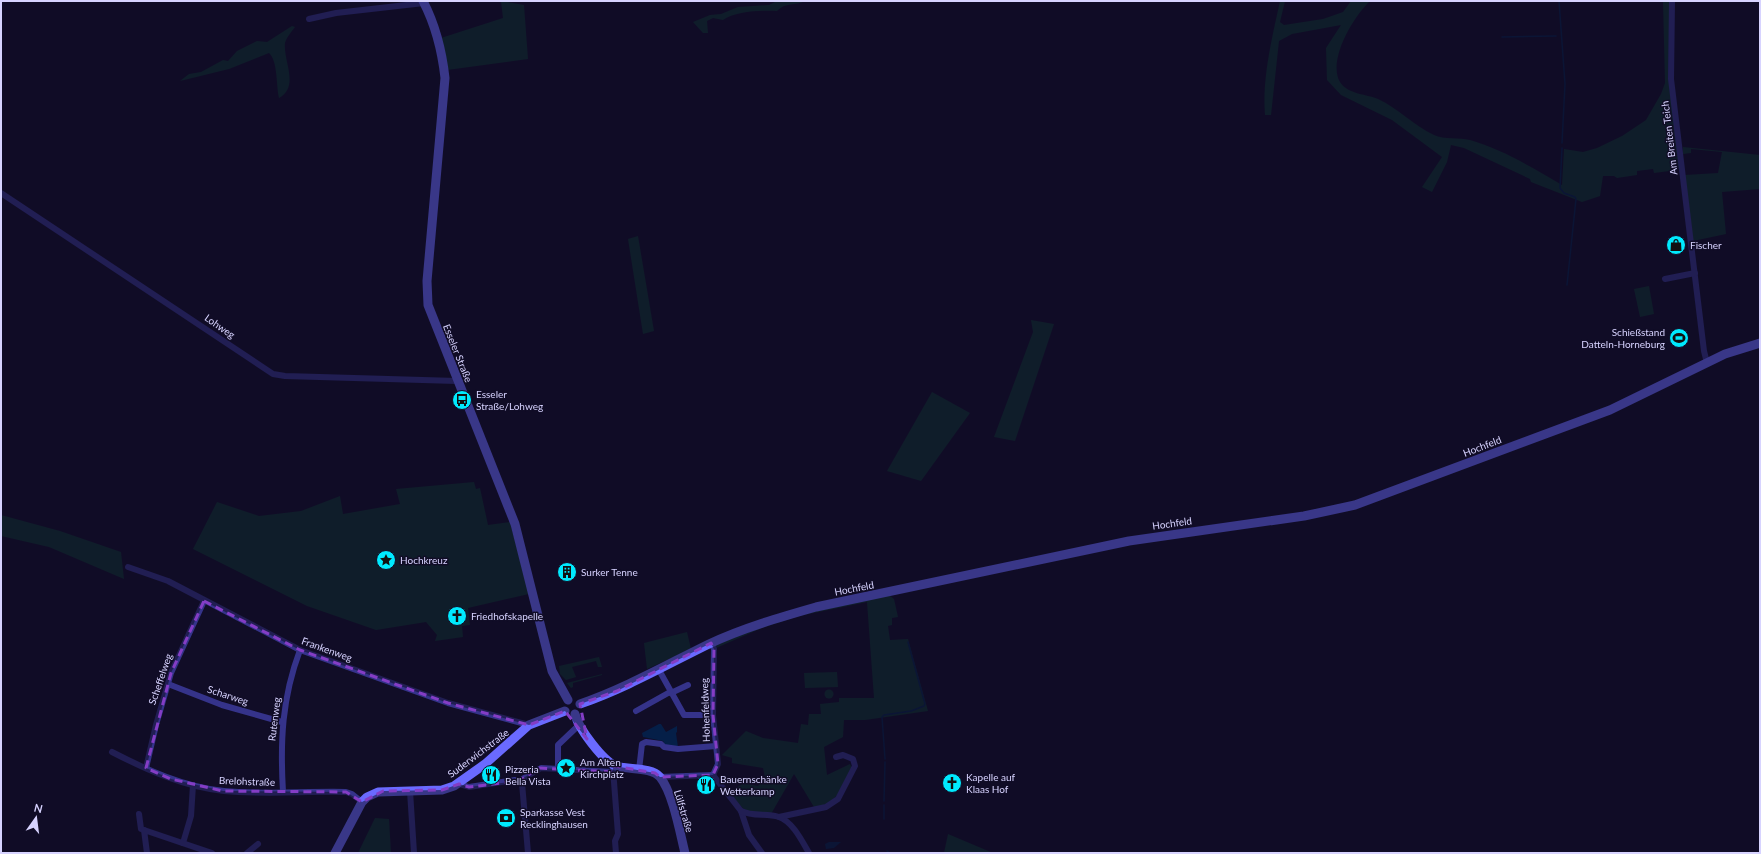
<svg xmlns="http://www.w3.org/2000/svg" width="1761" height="854" font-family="Lato,sans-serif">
<rect width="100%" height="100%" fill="#110d27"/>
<g fill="#0f3230">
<path d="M501 1 524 5 528 59 447 70 441 38 503 18Z"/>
<path d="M777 1H805C796 6 785 2 777 11 762 10 735 11 723 20L713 18 707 21 708 33H703L693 22 710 15 721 14 738 7 769 5Z"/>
<path d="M1280 1H1285L1280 22 1284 25 1323 19 1343 12 1351 1H1370C1354 16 1327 60 1340 82 1347 94 1366 94 1378 99 1398 108 1414 126 1434 135 1444 140 1459 137 1470 140 1502 149 1533 168 1562 185L1564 149 1583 152 1597 148 1622 136 1646 120 1661 94 1665 83 1663 1H1670V79L1681 166 1677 170 1654 173 1653 169 1637 171V175L1617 178 1614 176H1603L1600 196 1582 202 1531 182 1530 179 1464 148 1451 145 1447 162 1432 192 1422 187 1442 157 1392 120 1341 95 1327 80 1326 48 1341 25 1292 34 1279 41 1271 115H1265C1262 78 1272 38 1280 1Z"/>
<path d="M292 26 295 27C292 31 286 38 285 43 283 61 300 86 279 98 276 86 278 61 269 53L229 69 180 81 189 74 201 72 223 60 228 61 237 51 257 41 267 42Z"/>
<path d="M1683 147 1760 155V189L1722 192 1726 234 1693 241 1685 175 1718 173 1722 152 1691 149V153L1683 154Z"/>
<path d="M638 236 654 331 643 334 628 239Z"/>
<path d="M1649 286 1654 314 1640 317 1634 289Z"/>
<path d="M1031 320 1054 324 1015 441 994 437 1033 332Z"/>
<path d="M932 392 970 413 921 481 887 471Z"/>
<path d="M474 482 476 489 480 488 488 525 510 522 529 594 468 608 470 625 462 626 463 637 435 641 437 635 426 622 376 630 307 606 193 549 217 502 259 516 301 511 340 496 343 514 400 504 396 489Z"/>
<path d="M1 515 60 531 121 552 124 579 49 547 1 536Z"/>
<path d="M889 595 894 599 898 617 892 618V625L888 626 890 640 908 639 928 711 865 720H844L843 737 824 747 827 775 850 764 852 768C843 787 837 805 814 807L794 774 771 814C745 812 746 814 730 793L743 783 758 786 765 777 763 768 732 763V758L722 755 746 731 763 738 798 743 801 724 808 725 809 714H821L820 704 839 702V698H874L867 602 799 616 762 628 716 648V645L774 620Z"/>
<path d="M687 632 691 649 647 669 644 643Z"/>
<path d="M599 657 602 667H598L596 661 572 667 576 677 566 680 560 674 559 666Z"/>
<path d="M837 672 838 687 805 688 804 673Z"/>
<path d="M602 674V675L573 683V687L571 688 567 683Z"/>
<circle cx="829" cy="694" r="4.5"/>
<path d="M375 818 389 819 391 853H358Z"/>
<path d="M948 834 993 853H944Z"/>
</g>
<g fill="#051f48">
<path d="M659 724H661L666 732 677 726V732L676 733 678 747 665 745 663 741 643 737 642 733Z"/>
<path d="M829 842H841L834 848 826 849 825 844Z"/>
</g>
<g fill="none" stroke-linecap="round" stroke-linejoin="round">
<g stroke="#051f48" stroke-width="1.5">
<path d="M1559 1 1565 84 1562 143"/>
<path d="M1502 37 1556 36"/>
<path d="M1562 148 1560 188 1564 193 1575 197 1576 199 1567 285"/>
<path d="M885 759 882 717 884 715 911 711 924 706 925 704 908 642"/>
<path d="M884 801 885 762"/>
<path d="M884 819V805"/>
<path d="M887 851 890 853"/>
</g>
<g stroke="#35338a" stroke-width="6">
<path d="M1672 1 1671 79 1704 351 1707 363"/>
<path d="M309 19 336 13 424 3"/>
<path d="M1 193 273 374 285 376 457 381"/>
<path d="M1665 279 1695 273"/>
<path d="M128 567 168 581 300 650 448 703 529 725"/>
<path d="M711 643 714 649 713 715 718 764 713 775"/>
<path d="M659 670 684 715H713"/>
<path d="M168 684 222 705 282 722"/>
<path d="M671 693 688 685"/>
<path d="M636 711 670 692"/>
<path d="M112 752C147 770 184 787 224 791 264 795 305 791 346 792L352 794 362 802"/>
<path d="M146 768 156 725 171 673 204 601"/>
<path d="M558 768V745L579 725"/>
<path d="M613 769 618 834 615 841 616 853"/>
<path d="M639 770 642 744 646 742 661 744 664 747 678 749 716 746"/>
<path d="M660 777 713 775 741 811 749 835 762 853"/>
<path d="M519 781 541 768 612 772"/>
<path d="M459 784 469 787 515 780 522 783 528 853"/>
<path d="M410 791 414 853"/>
<path d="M283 792C280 741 282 698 300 650"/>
<path d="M741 811C753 817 767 813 779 817 793 822 802 841 809 853"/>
<path d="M139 814 141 829 144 830"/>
<path d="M779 817 826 807 838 799 855 766 853 759 843 755 836 757"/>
<path d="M183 843 191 816 193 785"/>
<path d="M147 853 144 830 212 853"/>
<path d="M247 853 258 844"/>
</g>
<g stroke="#6a6aff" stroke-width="9">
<path d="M423 1C436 26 442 51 445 78L427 281 428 305 515 524 552 671 568 700"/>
<path d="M580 704C626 688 666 665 709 644 743 628 781 617 816 607L1129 541 1304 516 1355 505 1610 410 1725 354 1760 343"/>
<path d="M575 714C578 728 603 761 616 766 629 770 651 767 660 777 673 793 680 833 685 853"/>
<path d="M335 853 362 802 367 797 378 792 442 790 454 786 485 764 529 725 565 711"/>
</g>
</g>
<path d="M0 0H1761V854H0ZM204 601 300 650 448 703 529 725 565 711 587 739 580 704 617 691 711 643 714 649 713 715 718 764 713 775 660 777 655 773 614 766 612 772 539 768 519 781 469 787 459 784 442 790 383 791 362 802 346 792 223 791 171 779 146 768 171 673Z" fill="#110d27" fill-opacity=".55" fill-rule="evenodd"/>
<path fill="none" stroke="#843dc5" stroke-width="3" stroke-dasharray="8 5" stroke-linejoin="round" d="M204 601 300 650 448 703 529 725 565 711 587 739 580 704 617 691 711 643 714 649 713 715 718 764 713 775 660 777 655 773 614 766 612 772 539 768 519 781 469 787 459 784 442 790 383 791 362 802 346 792 223 791 171 779 146 768 171 673Z"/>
<defs>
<symbol id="shop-disc" viewBox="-11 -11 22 22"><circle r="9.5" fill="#00eafe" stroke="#110d27"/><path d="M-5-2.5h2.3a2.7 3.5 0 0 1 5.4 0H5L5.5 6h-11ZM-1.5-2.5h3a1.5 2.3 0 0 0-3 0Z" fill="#111"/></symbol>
<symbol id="stadium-disc" viewBox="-11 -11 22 22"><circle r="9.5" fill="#00eafe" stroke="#110d27"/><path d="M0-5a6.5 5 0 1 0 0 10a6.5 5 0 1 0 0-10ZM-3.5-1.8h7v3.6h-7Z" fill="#111"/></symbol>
<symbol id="bus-disc" viewBox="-11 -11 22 22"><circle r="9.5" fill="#00eafe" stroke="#110d27"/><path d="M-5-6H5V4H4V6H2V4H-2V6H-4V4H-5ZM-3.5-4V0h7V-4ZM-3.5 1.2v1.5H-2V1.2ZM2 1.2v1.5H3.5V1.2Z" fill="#111"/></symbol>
<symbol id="sight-disc" viewBox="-11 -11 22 22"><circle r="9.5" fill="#00eafe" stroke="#110d27"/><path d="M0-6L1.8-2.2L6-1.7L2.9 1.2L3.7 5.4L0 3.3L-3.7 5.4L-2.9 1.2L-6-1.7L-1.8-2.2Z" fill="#111"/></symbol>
<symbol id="building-disc" viewBox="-11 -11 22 22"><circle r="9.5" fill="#00eafe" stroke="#110d27"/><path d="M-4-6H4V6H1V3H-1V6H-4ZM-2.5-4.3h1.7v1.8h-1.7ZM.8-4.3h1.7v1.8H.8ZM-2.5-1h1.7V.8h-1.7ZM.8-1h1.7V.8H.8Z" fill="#111"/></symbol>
<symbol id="church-disc" viewBox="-11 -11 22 22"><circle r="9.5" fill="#00eafe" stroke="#110d27"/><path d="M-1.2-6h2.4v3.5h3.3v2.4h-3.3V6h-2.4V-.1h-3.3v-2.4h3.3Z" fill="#111"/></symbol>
<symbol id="restaurant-disc" viewBox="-11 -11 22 22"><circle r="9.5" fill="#00eafe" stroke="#110d27"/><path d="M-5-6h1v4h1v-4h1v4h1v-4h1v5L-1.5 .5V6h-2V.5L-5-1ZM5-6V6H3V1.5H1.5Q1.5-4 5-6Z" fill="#111"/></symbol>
<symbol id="bank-disc" viewBox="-11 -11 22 22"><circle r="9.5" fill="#00eafe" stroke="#110d27"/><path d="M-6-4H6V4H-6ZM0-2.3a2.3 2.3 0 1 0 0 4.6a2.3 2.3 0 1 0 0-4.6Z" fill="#111"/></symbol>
</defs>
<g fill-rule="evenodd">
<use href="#shop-disc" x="1665" y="234" width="22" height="22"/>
<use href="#stadium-disc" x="1668" y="327" width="22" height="22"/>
<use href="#bus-disc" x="451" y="389" width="22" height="22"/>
<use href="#sight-disc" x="375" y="549" width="22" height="22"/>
<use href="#building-disc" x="556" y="561" width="22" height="22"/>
<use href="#church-disc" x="446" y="605" width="22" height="22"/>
<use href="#sight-disc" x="555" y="757" width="22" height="22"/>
<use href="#restaurant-disc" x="480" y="764" width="22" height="22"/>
<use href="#church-disc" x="941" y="772" width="22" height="22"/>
<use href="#restaurant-disc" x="695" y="774" width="22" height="22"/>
<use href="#bank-disc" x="495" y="807" width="22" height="22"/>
</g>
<g text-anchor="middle" stroke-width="3" stroke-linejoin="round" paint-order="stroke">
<g font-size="10" fill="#d7d3ff" stroke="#110d27">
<text transform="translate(1669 138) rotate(-97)" y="4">Am Breiten Teich</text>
<text transform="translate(220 326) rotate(35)" y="4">Lohweg</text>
<text transform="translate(458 353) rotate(68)" y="4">Esseler Straße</text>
<text transform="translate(1482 446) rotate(-21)" y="4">Hochfeld</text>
<text transform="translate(1172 523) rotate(-8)" y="4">Hochfeld</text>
<text transform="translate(854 588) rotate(-11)" y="4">Hochfeld</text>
<text transform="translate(327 649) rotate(20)" y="4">Frankenweg</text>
<text transform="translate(160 679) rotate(-71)" y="4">Scheffelweg</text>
<text transform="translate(228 695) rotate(18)" y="4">Scharweg</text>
<text transform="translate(705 710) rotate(-92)" y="4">Hohenfeldweg</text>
<text transform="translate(274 719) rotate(-83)" y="4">Rutenweg</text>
<text transform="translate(478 753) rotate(-37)" y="4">Suderwichstraße</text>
<text transform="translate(247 781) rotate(2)" y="4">Brelohstraße</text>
<text transform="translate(684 811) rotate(73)" y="4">Lülfstraße</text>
</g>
<g font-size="10" fill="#d7d3ff" stroke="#110d27" text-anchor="start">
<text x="1690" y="249">Fischer</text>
<text x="1665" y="336" text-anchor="end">Schießstand<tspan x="1665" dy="12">Datteln-Horneburg</tspan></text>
<text x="476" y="398">Esseler<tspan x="476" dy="12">Straße/Lohweg</tspan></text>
<text x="400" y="564">Hochkreuz</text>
<text x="581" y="576">Surker Tenne</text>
<text x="471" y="620">Friedhofskapelle</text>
<text x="580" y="766">Am Alten<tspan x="580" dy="12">Kirchplatz</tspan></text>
<text x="505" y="773">Pizzeria<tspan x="505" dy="12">Bella Vista</tspan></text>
<text x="966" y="781">Kapelle auf<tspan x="966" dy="12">Klaas Hof</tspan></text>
<text x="720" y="783">Bauernschänke<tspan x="720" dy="12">Wetterkamp</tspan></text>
<text x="520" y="816">Sparkasse Vest<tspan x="520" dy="12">Recklinghausen</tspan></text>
</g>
</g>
<rect width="1761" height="854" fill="none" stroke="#d7d3ff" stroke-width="4"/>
<g transform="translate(36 818) rotate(14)" stroke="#110d27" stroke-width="3" paint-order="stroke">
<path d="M0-3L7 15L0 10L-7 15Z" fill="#d7d3ff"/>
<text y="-6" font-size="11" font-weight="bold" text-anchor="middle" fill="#d7d3ff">N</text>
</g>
</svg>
